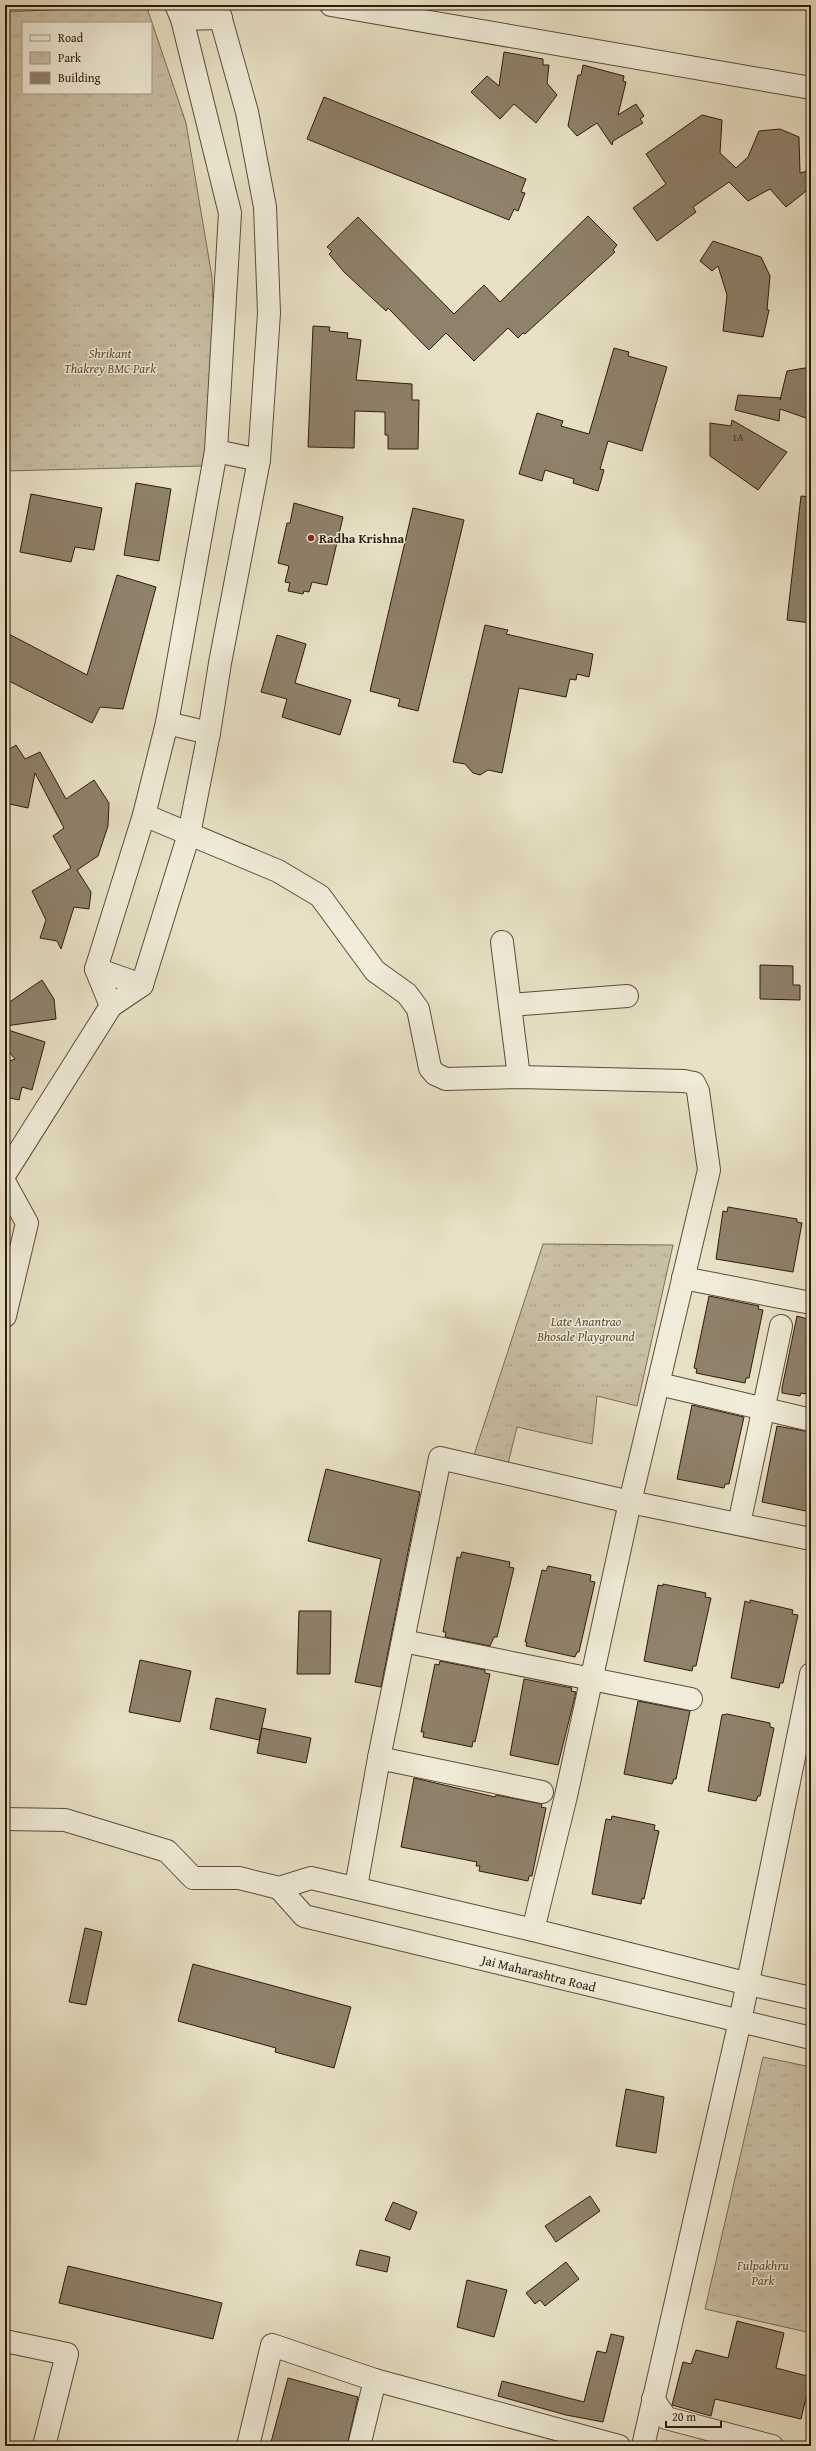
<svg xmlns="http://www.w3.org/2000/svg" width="816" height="2451" font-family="'Gentium Book Plus',serif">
<defs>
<pattern id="park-tufts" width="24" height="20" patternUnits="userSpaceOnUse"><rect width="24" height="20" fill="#c9bfa5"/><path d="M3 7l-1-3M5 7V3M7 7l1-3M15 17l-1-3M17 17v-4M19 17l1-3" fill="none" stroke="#ada48d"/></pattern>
</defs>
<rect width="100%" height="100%" fill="#e8e1c5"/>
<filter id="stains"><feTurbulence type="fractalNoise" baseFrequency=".005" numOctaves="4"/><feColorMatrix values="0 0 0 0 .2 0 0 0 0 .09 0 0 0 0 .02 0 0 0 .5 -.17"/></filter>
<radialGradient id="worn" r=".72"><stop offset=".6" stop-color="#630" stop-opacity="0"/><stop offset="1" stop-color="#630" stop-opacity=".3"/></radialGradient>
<g fill="url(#park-tufts)" stroke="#7c6c58" fill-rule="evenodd">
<path d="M146 5 186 123 212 277 216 387 204 466 5 471 7 12ZM23 23H151V93H23Z"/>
<path d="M543 1244 673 1245 637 1406 597 1396 592 1444 517 1427 507 1468 472 1461Z"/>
<path d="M763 2057 811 2067V2333L705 2309Z"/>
</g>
<g fill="#8f816c" stroke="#2f1a0b">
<path d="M504 52 543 59V65H549L547 83 557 95 536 123 514 104 500 119 471 92 487 76 499 86Z"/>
<path d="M583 65 624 76 623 81 626 82 618 115 636 104 644 116 640 119 643 123 613 141 612 145 597 123 577 136 568 126 578 75H581Z"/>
<path d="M324 97 526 179 521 192 525 193 518 211 514 209 509 220 307 139Z"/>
<path d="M702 115 722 120 720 153 736 168 748 157 759 131 780 129 799 137 800 173 811 170V187L786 207 770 189 748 201 729 182 693 207 696 212 657 241 633 208 666 184 646 154Z"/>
<path d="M588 216 617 245 613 250 615 252 525 334 523 333 518 338 508 328 474 361 446 333 429 350 388 308 386 311 344 272 329 254 332 251 327 247 358 217 454 314 484 285 500 302Z"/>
<path d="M713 241 761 257 770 276 767 310H769L763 337 723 331 727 295 718 266 712 271 700 261Z"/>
<path d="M313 326 330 327 329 331 348 333 347 338 361 340 356 380 412 384V400H419L418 449H388V435H385V412L355 411 354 448 308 447Z"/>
<path d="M614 348 629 352 628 356 667 367 642 451 608 441 600 469 604 470 598 491 573 483 574 479 545 470 542 481 519 474 537 413 563 421 561 426 589 434Z"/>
<path d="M811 367V411L806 418 780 409 779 421 735 410 738 395 781 398 780 400 787 371Z"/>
<path d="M732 420 787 452 758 490 710 456V423L731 426Z"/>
<path d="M136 483 171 489 159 561 124 555Z"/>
<path d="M31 494 102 508 94 550 75 547 71 562 20 552Z"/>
<path d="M801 496 811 497V623L787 620Z"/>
<path d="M294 503 343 517 327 585 312 582 309 592 304 591 303 594 288 591 290 583 285 582 289 566 278 563 287 523H290Z"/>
<path d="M413 508 464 520 418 711 398 706 400 699 370 691Z"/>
<path d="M117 575 156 587 123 709 100 707 92 723 5 679V632L87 675Z"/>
<path d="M485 625 508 630 506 634 593 654 589 677 577 674 576 680 570 679 566 697 519 688 502 773 488 770 480 775 473 773 465 764 453 762Z"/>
<path d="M277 635 306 644 295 683 351 700 340 735 282 717 287 699 261 692Z"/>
<path d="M16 745 25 759 40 752 66 799 94 780 109 803 108 826 98 856 77 870 91 892 89 909 74 907 61 949 57 941 40 938 46 920 32 891 71 868 53 836 64 828 35 773 28 808 5 803V752Z"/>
<path d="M760 965 793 966V985H800V1000L760 999Z"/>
<path d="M42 980 54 999 56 1019 5 1026V1005Z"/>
<path d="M5 1029 45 1042 32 1090 22 1087 19 1100 5 1097V1063L15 1059 5 1047Z"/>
<path d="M728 1207 797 1219V1222L802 1223 793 1272 716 1259 723 1211 727 1212Z"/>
<path d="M709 1296 759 1306 758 1309 763 1310 749 1378H746L745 1383 696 1373 697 1369 694 1368Z"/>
<path d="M797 1316 811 1320V1395L801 1393 800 1396 782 1393V1388Z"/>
<path d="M692 1405 744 1417 729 1484H725L724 1488 677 1479Z"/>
<path d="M777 1426 811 1432V1512L762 1502Z"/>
<path d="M326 1469 420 1492 381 1687 355 1682 381 1559 308 1541Z"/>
<path d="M462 1552 510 1562 509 1567 514 1568 497 1637H494L490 1646 445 1637 446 1632H443L457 1557 460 1558Z"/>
<path d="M548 1566 591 1575 590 1581 595 1582 579 1652H577L575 1657 526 1646 527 1642H525L542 1570 546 1571Z"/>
<path d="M663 1584 706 1593 705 1597 711 1598 696 1666H693L692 1671 644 1661 658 1585 663 1586Z"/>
<path d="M750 1600 793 1610 792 1614 798 1615 783 1683H780L779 1688 731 1678 745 1601 750 1603Z"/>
<path d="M299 1611H331L330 1674H297Z"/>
<path d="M140 1660 191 1671 180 1722 129 1712Z"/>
<path d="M440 1661 485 1670V1673L490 1674 475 1742 473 1741 472 1747 423 1737 424 1732H421L435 1664 439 1665Z"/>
<path d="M524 1679 572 1688 571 1691 576 1692 558 1765 510 1755Z"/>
<path d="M216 1698 266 1709 259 1740 210 1729Z"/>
<path d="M638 1701 690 1711 676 1779H674L672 1784 624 1774Z"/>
<path d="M727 1714 770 1723V1727L774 1728 760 1796H758L756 1801 708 1791 722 1715Z"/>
<path d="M262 1728 311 1738 306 1763 257 1753Z"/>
<path d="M414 1778 495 1797 496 1795 542 1804 541 1807 546 1808 532 1876H529L528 1881 479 1871 480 1866H476L477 1862 401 1847Z"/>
<path d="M612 1816 655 1825 654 1830 659 1831 644 1899 642 1898 641 1904 592 1894 606 1819 611 1820Z"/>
<path d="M85 1928 102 1932 86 2005 69 2002Z"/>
<path d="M193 1964 351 2007 334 2068 275 2052 276 2048 178 2021Z"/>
<path d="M626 2089 664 2097 656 2153 616 2146Z"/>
<path d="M590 2196 600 2211 556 2242 545 2226Z"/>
<path d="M393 2202 417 2212 410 2230 385 2220Z"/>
<path d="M360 2250 390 2257 387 2272 356 2265Z"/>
<path d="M566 2262 579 2279 545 2306 540 2300 535 2304 526 2293Z"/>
<path d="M68 2266 222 2303 213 2339 59 2303Z"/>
<path d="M467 2280 507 2290 494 2337 457 2327Z"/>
<path d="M737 2321 784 2333 776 2368 811 2377 801 2419 715 2399 711 2416 672 2405 683 2362 691 2364 696 2350 728 2358Z"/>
<path d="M611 2334 624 2337 603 2422 566 2415 498 2396 502 2381 584 2402 597 2351 606 2353Z"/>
<path d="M288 2378 358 2397 347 2446H270Z"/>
</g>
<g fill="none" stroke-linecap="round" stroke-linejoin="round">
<defs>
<g id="minor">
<path d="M331 5 811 88"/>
<path d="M182 19 221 18"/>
<path d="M216 451 259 460"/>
<path d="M167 723 209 733"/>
<path d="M144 815 278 871 320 896 375 971 407 994 418 1009 430 1068 435 1074 446 1079 519 1077 684 1081 694 1083 698 1091 709 1170 630 1502 566 1796 533 1930"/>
<path d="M502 942 519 1077"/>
<path d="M96 969 142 985"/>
<path d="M510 1005 627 996"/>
<path d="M111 1006 96 969 144 815 167 723 216 451 230 213 182 19 176 5"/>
<path d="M5 1174 111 1006 142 985 189 834 209 733 220 663 259 460 269 313 265 207 247 112 217 5"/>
<path d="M5 1183 27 1223 5 1316"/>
<path d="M683 1278 811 1303"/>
<path d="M659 1384 811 1420"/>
<path d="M739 1524 781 1326"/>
<path d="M403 1641 691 1699"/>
<path d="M379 1758 542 1792"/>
<path d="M5 1819 65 1820 167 1851 193 1878H239L279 1888 311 1878 533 1930 749 1984"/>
<path d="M356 1887 379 1758 440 1458 630 1502 811 1539"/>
<path d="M279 1888 304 1916 740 2021 643 2446"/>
<path d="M5 2341 67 2354 44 2446"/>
<path d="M653 2399 666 2418 772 2446"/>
<path d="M248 2446 272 2345 375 2380 619 2446"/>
<path d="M359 2446 375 2380"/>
</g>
<g id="tertiary">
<path d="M811 1674 740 2021 811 2038"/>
<path d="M749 1984 811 1998"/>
</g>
</defs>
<use href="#minor" stroke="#5d4c3a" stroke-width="24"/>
<use href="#tertiary" stroke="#5d4c3a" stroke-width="24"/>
<use href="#minor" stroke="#f0ecd9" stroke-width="22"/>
<use href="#tertiary" stroke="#f0ecd9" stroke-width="22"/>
</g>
<circle fill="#8f2418" stroke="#f0ecd9" stroke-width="1.5" cx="311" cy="538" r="4"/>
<g text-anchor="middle" stroke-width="3" stroke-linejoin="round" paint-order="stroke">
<g font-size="11" fill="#473423">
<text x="738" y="441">1A</text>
</g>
<g font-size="13" font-style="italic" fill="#5d4c39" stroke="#f0ecd9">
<text x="110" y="358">Shrikant<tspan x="110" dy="15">Thakrey BMC Park</tspan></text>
<text x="586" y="1326">Late Anantrao<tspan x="586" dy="15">Bhosale Playground</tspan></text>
<text x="763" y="2270">Fulpakhru<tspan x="763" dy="15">Park</tspan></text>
</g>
<g font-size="13" font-weight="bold" fill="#2f1a0b" stroke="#f0ecd9" text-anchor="start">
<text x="319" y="543">Radha Krishna</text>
</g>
<g font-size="13" fill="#2f1a0b" stroke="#f0ecd9">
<text transform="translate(539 1973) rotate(14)" y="5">Jai Maharashtra Road</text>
</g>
</g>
<rect width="816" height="2451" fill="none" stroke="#e8e1c5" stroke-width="20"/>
<rect x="6" y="6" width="804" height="2439" fill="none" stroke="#2f1a0b" stroke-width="2"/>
<rect x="10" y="10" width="796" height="2431" fill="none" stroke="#2f1a0b"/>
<rect x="22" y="22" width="130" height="72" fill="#f0ecd9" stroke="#a39887"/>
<rect x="30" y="35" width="20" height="6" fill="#f0ecd9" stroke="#a39887"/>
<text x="58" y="42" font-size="12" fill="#2f1a0b">Road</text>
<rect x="30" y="52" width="20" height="12" fill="url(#park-tufts)" stroke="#a39887"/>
<text x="58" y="62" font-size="12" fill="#2f1a0b">Park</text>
<rect x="30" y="72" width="20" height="12" fill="#8f816c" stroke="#a39887"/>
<text x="58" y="82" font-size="12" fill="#2f1a0b">Building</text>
<path d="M666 2421v6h55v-6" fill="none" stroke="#2f1a0b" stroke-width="2"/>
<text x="672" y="2421" font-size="12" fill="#2f1a0b" stroke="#f0ecd9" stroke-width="3" paint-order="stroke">20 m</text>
<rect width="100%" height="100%" filter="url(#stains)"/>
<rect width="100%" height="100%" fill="url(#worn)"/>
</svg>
